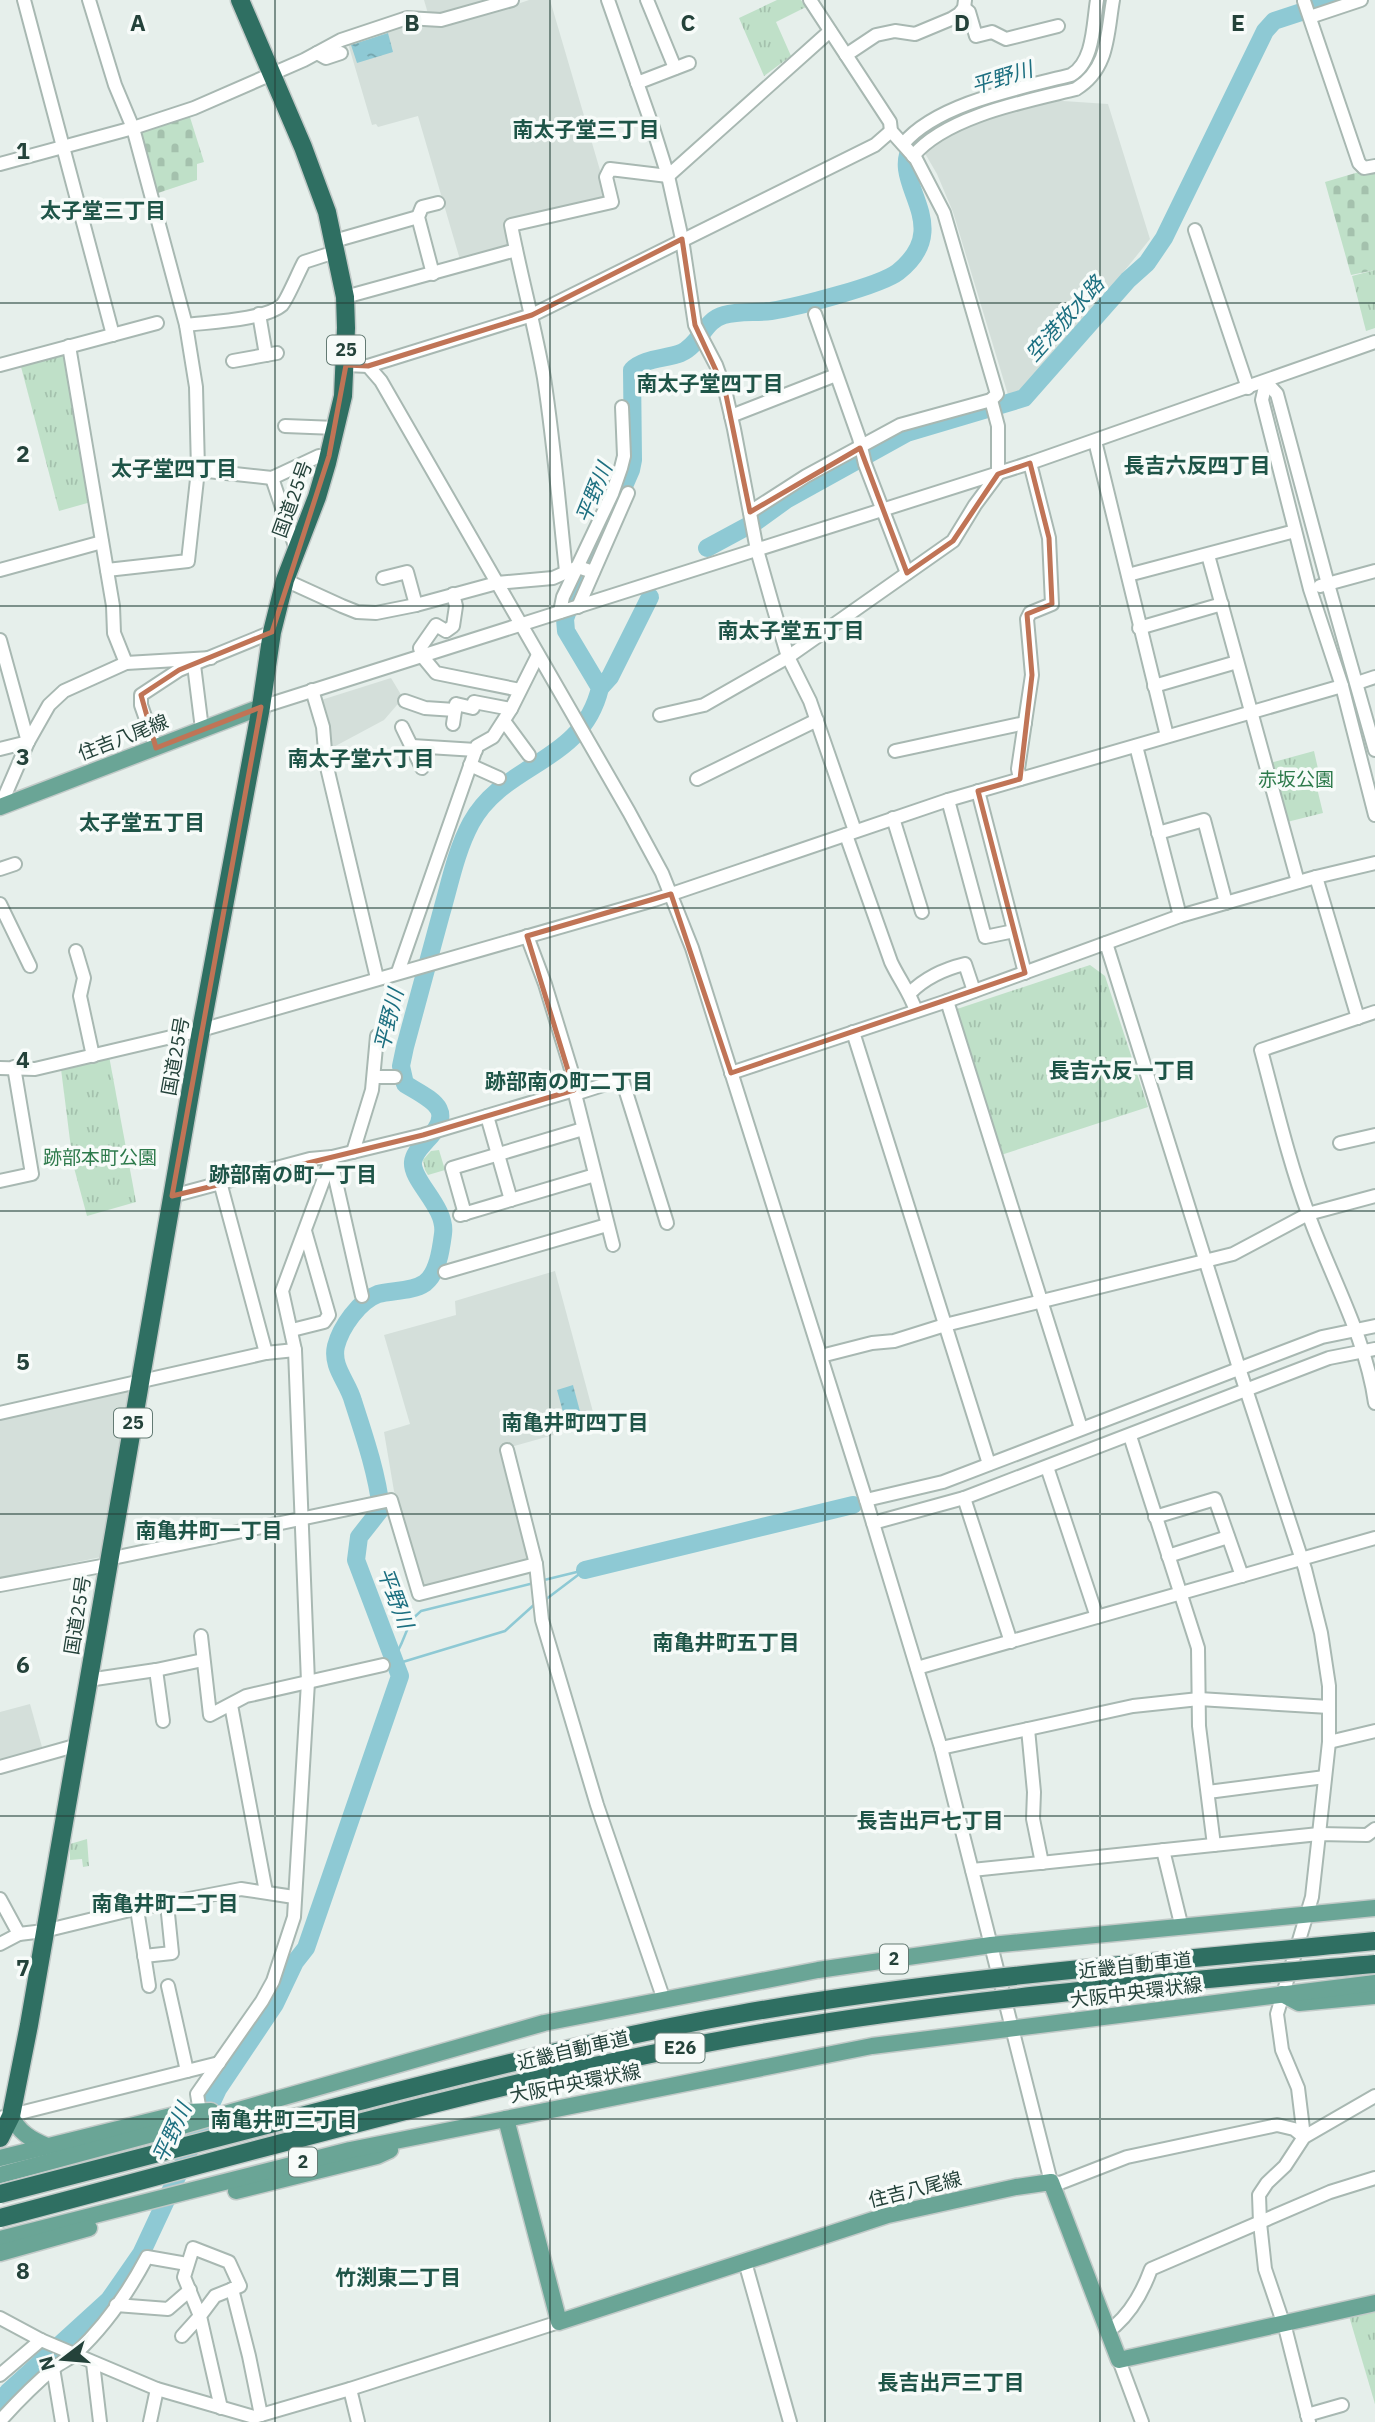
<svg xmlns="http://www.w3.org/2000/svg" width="1375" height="2422" font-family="'IBM Plex Sans','Noto Sans JP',sans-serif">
<defs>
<pattern id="cemetery-stones" width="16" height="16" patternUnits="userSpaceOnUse" patternTransform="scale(1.75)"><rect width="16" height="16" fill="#bfe0c8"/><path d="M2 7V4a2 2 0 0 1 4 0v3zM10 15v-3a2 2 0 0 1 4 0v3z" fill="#a4c1ad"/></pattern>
<pattern id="park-tufts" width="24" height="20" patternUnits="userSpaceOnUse" patternTransform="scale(1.75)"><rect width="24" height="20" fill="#bfe0c8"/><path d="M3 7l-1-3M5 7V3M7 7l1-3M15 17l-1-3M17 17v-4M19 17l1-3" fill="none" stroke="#a4c1ad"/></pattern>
<pattern id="water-ripples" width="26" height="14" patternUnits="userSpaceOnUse" patternTransform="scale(1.75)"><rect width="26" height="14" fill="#8ec9d4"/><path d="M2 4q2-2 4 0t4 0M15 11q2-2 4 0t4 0" fill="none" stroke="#74a5ad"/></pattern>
</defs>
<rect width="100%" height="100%" fill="#e6efeb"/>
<g fill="#d4dfda">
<path d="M424 0H489L429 17Z"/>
<path d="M529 0H550L607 194 602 201 505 220 513 249 461 263 418 116 378 127 376 124 372 125 347 40 404 22 506 8Z"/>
<path d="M1048 100 1108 104 1150 239 1105 295 1020 394 1009 398 953 212 937 174 923 150 979 121Z"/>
<path d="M391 678 403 698 384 720 328 750 318 701Z"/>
<path d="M555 1271 596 1423 504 1449 530 1557 526 1564 428 1589 421 1585 394 1491 384 1432 410 1424 384 1335 456 1315 455 1301Z"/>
<path d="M130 1387 101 1557 0 1578V1414Z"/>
<path d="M30 1704 42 1747 0 1760V1712Z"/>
</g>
<g fill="url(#cemetery-stones)">
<path d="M189 114 204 162 197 164V180L155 194 138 135 142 130Z"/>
<path d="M1375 171V270L1351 275 1325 182 1359 172 1360 175Z"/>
</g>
<g fill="url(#park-tufts)">
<path d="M777 0H801L806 7 776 22 791 56 764 76 739 18Z"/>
<path d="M1375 270V328L1366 331 1352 276Z"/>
<path d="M60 352 67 355 91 502 59 511 20 363Z"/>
<path d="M1314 751 1321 782 1316 784 1323 813 1287 822 1270 763Z"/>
<path d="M1090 965 1105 976 1148 1107 1001 1155 954 1010Z"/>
<path d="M109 1056 136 1202 87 1216 73 1164 61 1069Z"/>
<path d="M439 1150 445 1170 428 1175 425 1170 423 1160 431 1151Z"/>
<path d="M87 1839 89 1866 83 1867 82 1859 70 1860V1844Z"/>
<path d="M1375 2310V2404L1349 2316Z"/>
</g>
<g fill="url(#water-ripples)">
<path d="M388 33 393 52 357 63 351 45Z"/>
<path d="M573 1385 582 1419 566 1423 557 1390Z"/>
</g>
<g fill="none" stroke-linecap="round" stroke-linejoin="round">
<g stroke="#8ec9d4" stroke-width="2.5">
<path d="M540 1581 585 1570"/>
<path d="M545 1600 582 1572"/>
<path d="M394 1657C406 1641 405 1623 421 1611L534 1583"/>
<path d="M396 1664 505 1631 536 1603"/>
</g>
<g stroke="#8ec9d4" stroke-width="18">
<path d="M707 548 757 521 786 500 907 433 1024 398 1128 280 1147 263 1164 238 1265 31 1274 21 1338 0"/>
<path d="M600 688 610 677 650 597"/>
<path d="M585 1570 853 1505"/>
<path d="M0 2402 8 2392 109 2300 141 2254 218 2089 275 2004 295 1962 306 1948 400 1676 356 1560 359 1537 381 1509C377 1473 364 1435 353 1401 348 1382 331 1367 336 1346 341 1327 359 1301 378 1294 392 1290 412 1292 425 1283 438 1273 441 1249 443 1234 447 1207 411 1181 413 1162 414 1153 421 1147 427 1140 457 1109 431 1100 405 1084L401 1066 405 1047C417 1003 429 958 441 914 450 883 456 851 471 823 504 762 582 764 600 688L566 631 565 619 577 585 601 539 631 470 633 460 632 370C644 358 665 359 681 353 700 345 704 320 724 315 739 311 756 313 771 311 796 307 880 286 898 272 957 225 888 183 912 146 918 136 928 133 938 128 949 122 960 115 971 111 1004 98 1040 91 1074 83 1102 68 1100 28 1105 0"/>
</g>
<defs>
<g id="minor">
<path d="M24 0 113 335"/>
<path d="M89 0 115 85 133 128 186 325 196 387 198 470 188 561 107 570"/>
<path d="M608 0 653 128 668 176 682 239 695 325 716 365 725 390 734 429 757 550 772 603 788 657 810 701 855 831"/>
<path d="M647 0 675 68"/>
<path d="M1304 1 1359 163 1364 168 1375 166"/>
<path d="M964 8 969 12 976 36 992 32 1006 39 1058 26"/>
<path d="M1310 17 1361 0"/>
<path d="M317 53 326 58 341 53"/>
<path d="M846 55 876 35 895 31 915 34 951 19 959 14 964 8 965 0"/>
<path d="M637 83 689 63"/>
<path d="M903 144C937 103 1020 88 1071 75 1094 62 1093 24 1097 0"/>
<path d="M913 156C946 116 1027 101 1076 89 1109 69 1107 34 1113 0"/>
<path d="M0 164 133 128 194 108 304 60 341 40 407 18 441 20 512 0"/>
<path d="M1195 230 1248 388"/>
<path d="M334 241 418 217"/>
<path d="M433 274 418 217 422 207 438 203"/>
<path d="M345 297 516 250"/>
<path d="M259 314 266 355"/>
<path d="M815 314 859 438 865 464 907 573"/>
<path d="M186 325C208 322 265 320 282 305 287 300 299 271 304 262L335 252"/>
<path d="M69 346 113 606 114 633 126 663"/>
<path d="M233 361 277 353"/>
<path d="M0 365 157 323"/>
<path d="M346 365 368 366 532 315 875 145 891 131"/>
<path d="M368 366 381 381 629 812 662 873 692 948 866 1500 941 1748 1051 2182 1060 2183 1127 2157 1277 2125 1294 2129 1304 2137"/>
<path d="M1266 382 1262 400 1310 589 1342 686 1375 815"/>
<path d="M1266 382 1277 394 1328 584 1375 750"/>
<path d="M731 416 836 375"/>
<path d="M285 426 336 428"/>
<path d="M1095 441 1167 736"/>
<path d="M198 470 272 478 319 456H329"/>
<path d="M272 478 296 549"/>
<path d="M750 512 806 476 900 425 991 400"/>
<path d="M1208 555 1298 882"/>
<path d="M0 570 102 542"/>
<path d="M566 571C559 507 554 442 544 378 535 327 521 277 511 225L612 202 606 177 610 169 668 176 830 31"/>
<path d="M1128 575 1295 531"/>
<path d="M383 578 407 572 416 605"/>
<path d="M285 580 342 606 357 612 376 613 416 605 497 583 553 578 578 567 593 572"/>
<path d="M1320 586 1375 571"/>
<path d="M453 594 456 606 453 626 446 631 436 625 420 648 422 656 436 673 520 690"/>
<path d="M578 607 628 493"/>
<path d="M560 612 563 597 612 494 621 468 624 456 622 407"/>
<path d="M1139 628 1222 604"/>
<path d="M0 640 28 742"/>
<path d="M194 665 202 729"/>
<path d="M1357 683 1375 677"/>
<path d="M1154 686 1237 662"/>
<path d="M312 690 323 727 326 763 377 978"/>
<path d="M405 701 425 708 455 710"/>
<path d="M261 707 1030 463 1375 342"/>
<path d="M660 715 704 705 788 657 953 541 975 505 998 474V426L991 400 997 394 944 213 916 159 891 131 890 122 810 0"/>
<path d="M504 721 529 755"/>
<path d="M453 724 456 704 473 708 474 702 511 709"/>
<path d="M402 727 422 768"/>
<path d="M412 746 476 750"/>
<path d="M1136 746 1180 916"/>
<path d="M156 748 141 705V695L179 670 272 632"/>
<path d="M0 749 28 742"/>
<path d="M895 751 1025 723"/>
<path d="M470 765 499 778"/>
<path d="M697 779 817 720"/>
<path d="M1020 779 1018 769 1032 675 1027 619 1030 613 1052 604 1049 538 1030 463"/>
<path d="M978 791 1025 973"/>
<path d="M948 800 985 937 1014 931"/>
<path d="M0 807 28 742 49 705 64 691 126 663 211 658"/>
<path d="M893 818 922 912"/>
<path d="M1158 833 1204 820 1226 903"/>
<path d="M846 835 891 962C899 979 910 993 916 1011"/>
<path d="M0 869 15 864"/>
<path d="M1316 877 1358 1018"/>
<path d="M0 904 30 966"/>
<path d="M527 936 545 984 574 1079V1090L613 1245"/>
<path d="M1106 943 1239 1368 1305 1569 1321 1633 1329 1686V1742L1319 1834 1312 1897 1277 2014 1282 2050 1298 2088 1304 2137"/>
<path d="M76 951 84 978 80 996 93 1056"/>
<path d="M398 972 477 746 493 737 511 709 538 655"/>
<path d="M910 993C925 978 944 969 965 964L974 991"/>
<path d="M947 1001 1081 1428"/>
<path d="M1375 1012 1261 1050C1276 1106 1289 1162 1309 1216 1331 1277 1366 1338 1375 1403"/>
<path d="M853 1032 989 1464"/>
<path d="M0 1068 35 1069 201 1030 654 900 948 800 1342 686"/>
<path d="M731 1073 947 1001 1180 916 1316 877 1375 863"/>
<path d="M375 1077H395"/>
<path d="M575 1094 622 1079 667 1223"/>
<path d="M487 1116 511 1200"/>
<path d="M1340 1143 1375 1135"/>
<path d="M353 1152 372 1090 377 1036"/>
<path d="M331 1160 362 1296"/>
<path d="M0 1181 32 1174 14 1067"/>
<path d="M220 1182 266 1353"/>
<path d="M172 1196 310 1159 332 1157 423 1135 574 1090"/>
<path d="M465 1214 452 1168 583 1129"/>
<path d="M460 1215 595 1175"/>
<path d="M445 1272 607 1225"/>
<path d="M292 1330 324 1322 329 1315 305 1231"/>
<path d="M821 1356 872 1343 894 1341 945 1325 1233 1254 1308 1214 1375 1196"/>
<path d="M0 1413 266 1353 295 1350"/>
<path d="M1130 1436 1198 1648 1199 1726 1214 1845"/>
<path d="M507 1450 536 1564 542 1620 597 1805 664 2000"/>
<path d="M1047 1467 1097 1617"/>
<path d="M964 1498 1011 1642"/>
<path d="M866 1500 943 1482 1322 1337 1375 1326"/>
<path d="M1155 1517 1215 1499 1242 1576"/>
<path d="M873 1523 964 1498 1329 1358 1375 1349"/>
<path d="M1168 1556 1228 1537"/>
<path d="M108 1559 391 1500 419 1594 536 1564"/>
<path d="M0 1585 107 1565"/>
<path d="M201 1636 210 1715 246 1696 383 1665"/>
<path d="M917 1668 1375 1538"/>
<path d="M156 1670 163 1721"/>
<path d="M88 1680 156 1670 203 1660"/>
<path d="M231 1705 266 1892"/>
<path d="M1028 1729 1034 1792 1033 1819 1042 1863"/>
<path d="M1329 1742 1375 1731"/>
<path d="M941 1748 1133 1706 1199 1699 1329 1707"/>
<path d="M0 1767 78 1745"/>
<path d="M1208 1792 1325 1777"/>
<path d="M1163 1850 1182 1928"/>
<path d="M972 1870 1319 1834 1367 1835 1375 1829"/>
<path d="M0 1899 19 1934"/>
<path d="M137 1909 149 1986"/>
<path d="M0 1944 19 1934 44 1931 126 1911 241 1889 294 1897"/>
<path d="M144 1956 172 1953 167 1904"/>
<path d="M168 1986 187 2071"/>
<path d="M200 2112 197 2094 262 2001 273 1981 294 1917 308 1682 295 1350 282 1291 332 1157"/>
<path d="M0 2118 219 2063"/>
<path d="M745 2262 790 2422"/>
<path d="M232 2289 249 2356 261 2415"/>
<path d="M116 2305 168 2309 190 2290"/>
<path d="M0 2318 41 2340 157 2389 254 2417 350 2389 559 2322"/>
<path d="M1115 2326C1133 2310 1143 2291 1151 2269L1330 2192 1375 2178"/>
<path d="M182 2336 200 2316 215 2296 240 2286 229 2262 193 2248 184 2277 200 2316 221 2408"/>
<path d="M1119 2360 1142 2422"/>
<path d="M93 2363 100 2422"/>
<path d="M53 2368 62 2422"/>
<path d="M0 2375 41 2340"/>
<path d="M350 2389 358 2422"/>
<path d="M1307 2415 1342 2405"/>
<path d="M0 2421C17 2402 35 2384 54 2368 61 2362 70 2359 76 2353 104 2327 129 2291 147 2257L187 2264"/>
<path d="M150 2422 157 2389"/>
<path d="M1309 2422 1286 2331 1265 2269 1260 2223 1259 2195 1267 2183 1285 2166 1304 2137 1375 2096"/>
</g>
<g id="major">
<path d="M0 807 261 707"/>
<path d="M1282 1994 1299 2003 1375 1996"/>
<path d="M11 2116C19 2132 30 2139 47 2146"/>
<path d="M506 2119 559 2322 888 2215 1016 2187 1051 2182 1119 2360 1375 2303"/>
<path d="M0 2158 187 2112 211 2111"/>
<path d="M0 2175 182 2126 544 2023 818 1970 991 1945 1375 1908"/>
<path d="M236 2191 377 2156 390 2150"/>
<path d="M0 2239 350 2150 872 2046 1375 1983"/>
<path d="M0 2253 89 2228"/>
</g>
<path id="highway" d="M0 2138 11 2116 29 2025 201 1030 261 707 272 632 285 580 317 497 327 463 343 396 346 328 345 297 327 212 303 147 240 0"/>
</defs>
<use href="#minor" stroke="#a8b8b2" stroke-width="16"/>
<use href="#major" stroke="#c2cac8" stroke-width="19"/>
<use href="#highway" stroke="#c2cac8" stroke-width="21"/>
<use href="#minor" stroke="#fff" stroke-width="12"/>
<use href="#major" stroke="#6aa596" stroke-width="16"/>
<use href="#highway" stroke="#2f6f62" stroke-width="18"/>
<defs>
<g id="highway-bridge">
<path d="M0 2194C116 2164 232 2134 348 2104 477 2071 607 2037 739 2014 949 1977 1163 1962 1375 1941"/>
<path d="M0 2218C244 2154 491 2082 739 2037 949 1999 1163 1983 1375 1964"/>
</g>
</defs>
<use href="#highway-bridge" stroke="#c2cac8" stroke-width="21" stroke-linecap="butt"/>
<use href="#highway-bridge" stroke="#2f6f62" stroke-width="18"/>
</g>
<path fill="none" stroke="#c07456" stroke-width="5" stroke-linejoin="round" d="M682 239 695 325 725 390 750 512 860 448 907 573 953 541 998 474 1030 463 1049 538 1052 604 1027 614 1032 675 1020 779 978 791 1025 973 731 1073 671 894 527 936 574 1090 423 1135 172 1196 261 707 156 748 141 695 179 670 272 632 329 456 346 365 368 366 532 315Z"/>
<path fill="none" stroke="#24423a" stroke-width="2" stroke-opacity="0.55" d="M275 0V2422M550 0V2422M825 0V2422M1100 0V2422M0 303H1375M0 606H1375M0 908H1375M0 1211H1375M0 1514H1375M0 1816H1375M0 2119H1375"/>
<g text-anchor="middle" stroke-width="7" stroke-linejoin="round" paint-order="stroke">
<g fill="#f7fbf9" stroke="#637a73" stroke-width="2">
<rect x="327" y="335.5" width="38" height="29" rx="5"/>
<rect x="114" y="1408.5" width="38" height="29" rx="5"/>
<rect x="880" y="1944.5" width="28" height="29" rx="5"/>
<rect x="655.5" y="2033.5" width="49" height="29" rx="5"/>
<rect x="289" y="2147.5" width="28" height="29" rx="5"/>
</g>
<g font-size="18" font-weight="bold" fill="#24423a">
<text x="346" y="356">25</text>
<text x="133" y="1429">25</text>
<text x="894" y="1965">2</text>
<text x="680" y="2054">E26</text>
<text x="303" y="2168">2</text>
</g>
<g font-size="19" fill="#24423a" stroke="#f7fbf9">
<text transform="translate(292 499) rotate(-70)" y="7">国道25号</text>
<text transform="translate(123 737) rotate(-21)" y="7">住吉八尾線</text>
<text transform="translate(175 1056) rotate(-80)" y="7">国道25号</text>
<text transform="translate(77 1615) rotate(-81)" y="7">国道25号</text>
<text transform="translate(1135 1965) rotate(-6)" y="7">近畿自動車道</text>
<text transform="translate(1136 1992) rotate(-7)" y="7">大阪中央環状線</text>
<text transform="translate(573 2050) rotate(-13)" y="7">近畿自動車道</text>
<text transform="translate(575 2083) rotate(-11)" y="7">大阪中央環状線</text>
<text transform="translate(915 2189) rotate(-14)" y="7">住吉八尾線</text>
</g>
<g font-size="19" fill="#2d7a4b" stroke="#f7fbf9">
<text x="1296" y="786">赤坂公園</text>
<text x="100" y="1164">跡部本町公園</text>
</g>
<g font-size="21" font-style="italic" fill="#1c6f80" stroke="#f7fbf9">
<text transform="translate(1002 78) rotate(-17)" y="7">平野川</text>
<text transform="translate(1065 319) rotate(-48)" y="7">空港放水路</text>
<text transform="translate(594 493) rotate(-68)" y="7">平野川</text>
<text transform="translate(389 1020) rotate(-76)" y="7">平野川</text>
<text transform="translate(395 1598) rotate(69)" y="7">平野川</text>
<text transform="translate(172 2133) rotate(-65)" y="7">平野川</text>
</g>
<g font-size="21" font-weight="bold" fill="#1f5548" stroke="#f7fbf9">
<text x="586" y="137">南太子堂三丁目</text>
<text x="103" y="218">太子堂三丁目</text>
<text x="710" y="391">南太子堂四丁目</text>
<text x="1197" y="473">長吉六反四丁目</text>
<text x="174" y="476">太子堂四丁目</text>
<text x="791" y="638">南太子堂五丁目</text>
<text x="361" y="766">南太子堂六丁目</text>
<text x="142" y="830">太子堂五丁目</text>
<text x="1122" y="1078">長吉六反一丁目</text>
<text x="569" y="1089">跡部南の町二丁目</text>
<text x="293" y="1182">跡部南の町一丁目</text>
<text x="575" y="1430">南亀井町四丁目</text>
<text x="209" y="1538">南亀井町一丁目</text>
<text x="726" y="1650">南亀井町五丁目</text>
<text x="930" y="1828">長吉出戸七丁目</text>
<text x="165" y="1911">南亀井町二丁目</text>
<text x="284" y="2127">南亀井町三丁目</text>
<text x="398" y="2285">竹渕東二丁目</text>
<text x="951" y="2390">長吉出戸三丁目</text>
</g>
</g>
<g font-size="23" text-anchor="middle" font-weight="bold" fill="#24423a" stroke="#f7fbf9" stroke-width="7" stroke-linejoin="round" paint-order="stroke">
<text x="138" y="31">A</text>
<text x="412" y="31">B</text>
<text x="688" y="31">C</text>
<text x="962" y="31">D</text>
<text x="1238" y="31">E</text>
<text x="23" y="159">1</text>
<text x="23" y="462">2</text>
<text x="23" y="765">3</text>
<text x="23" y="1068">4</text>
<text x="23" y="1370">5</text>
<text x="23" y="1673">6</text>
<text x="23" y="1976">7</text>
<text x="23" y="2279">8</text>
</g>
<g transform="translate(63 2359) rotate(254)" stroke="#f7fbf9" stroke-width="5" paint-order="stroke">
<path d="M0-5L12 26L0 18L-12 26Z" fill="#24423a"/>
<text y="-10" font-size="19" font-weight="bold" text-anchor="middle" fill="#24423a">N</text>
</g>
</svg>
